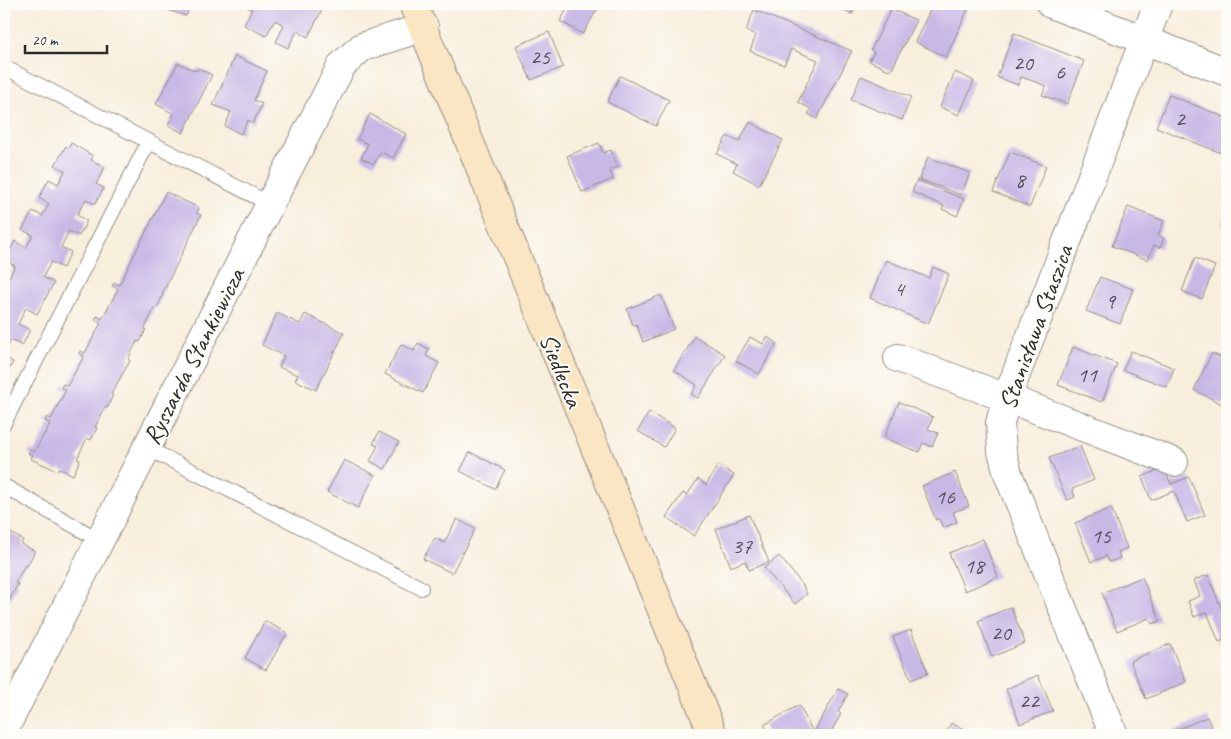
<svg xmlns="http://www.w3.org/2000/svg" width="1231" height="739" font-family="Caveat,sans-serif">
<rect width="100%" height="100%" fill="#fdfcf7"/>
<filter id="ink" filterUnits="userSpaceOnUse"><feTurbulence type="fractalNoise" baseFrequency=".02" numOctaves="2"/><feDisplacementMap in="SourceGraphic" scale="10" xChannelSelector="R" yChannelSelector="G"/><feConvolveMatrix kernelMatrix="1 2 1 2 8 2 1 2 1" color-interpolation-filters="sRGB"/></filter>
<filter id="wash" filterUnits="userSpaceOnUse"><feTurbulence type="fractalNoise" baseFrequency=".0096" numOctaves="4" result="noise"/><feDisplacementMap in="SourceGraphic" scale="20" xChannelSelector="R" yChannelSelector="G"/><feGaussianBlur stdDeviation="1.12" result="paint"/><feColorMatrix in="noise" values="0 0 0 0 0 0 0 0 0 0 0 0 0 0 0 0 0 1.4 0 .05"/><feComposite in="paint" operator="in"/></filter>
<g filter="url(#wash)">
<rect width="100%" height="100%" fill="#f8eedc"/>
<g id="blocks">
<g fill="#c8b8e6">
<path d="M170 4H191L186 16 168 10Z"/>
<path d="M241 4H325L308 37 297 31 288 48 276 42 284 25 275 20 266 36 244 25 252 9Z"/>
<path d="M570 4H600L583 34 560 21Z"/>
<path d="M835 4H856L852 14 834 6Z"/>
<path d="M933 4H957L968 9 946 57 915 42Z"/>
<path d="M891 9 916 20 891 71 869 61 874 52 871 50Z"/>
<path d="M754 10 852 51 817 119 808 114 811 109 798 102 818 60 791 49 784 65 750 51 756 35 746 31Z"/>
<path d="M549 32 563 67 531 80 516 46Z"/>
<path d="M1014 33 1084 61 1067 104 1042 95 1046 86 1036 82 1021 77 1018 85 997 77Z"/>
<path d="M235 56 267 71 254 100 262 104 253 123 248 120 241 134 225 126 231 112 213 105Z"/>
<path d="M178 63 196 71 198 68 212 75 183 133 168 125 174 114 156 104Z"/>
<path d="M955 72 974 81 959 115 940 107Z"/>
<path d="M620 76 669 100 656 126 607 102Z"/>
<path d="M861 76 911 97 902 120 851 100Z"/>
<path d="M1169 95 1227 118 1226 155 1156 127Z"/>
<path d="M370 114 406 134 393 158 381 152 374 164 361 158 368 144 357 139Z"/>
<path d="M750 122 783 140 759 185 733 171 737 164 717 154 727 136 739 142Z"/>
<path d="M71 143 93 156 91 160 105 167 96 184 104 188 95 204 86 199 77 215 87 221 79 236 69 231 61 247 71 252 63 268 51 262 43 277 54 283 37 314 26 308 18 324 30 330 22 346 11 340 4 355V287L15 266 5 260 15 241 26 248 33 235 22 230 33 211 42 216 49 204 39 198 49 179 58 184 65 171 55 165 66 146 69 148Z"/>
<path d="M599 143 603 153 611 150 618 167 610 170 613 179 582 192 567 156Z"/>
<path d="M1010 152 1046 166 1030 207 993 192Z"/>
<path d="M928 157 970 173 961 195 919 179Z"/>
<path d="M917 180 964 199 957 216 942 209 944 206 912 192Z"/>
<path d="M166 192 199 208 197 213 201 215 162 294 163 295 157 308 155 307 145 328 146 329 140 342 137 341 128 359 130 361 111 394 113 395 107 408 105 407 95 427 97 428 91 440 87 438 77 459 80 460 73 475 59 468 58 471 31 459 33 455 28 453 30 450 34 452 44 434H45L50 423 45 421 47 417 51 419 66 390 61 388 63 384 67 386 84 356 79 353 80 351 85 353 101 323 95 320 97 316 102 319 118 289 112 286 114 283 119 285Z"/>
<path d="M1128 207 1164 221 1158 235 1164 238 1160 248 1154 245 1148 260 1112 246Z"/>
<path d="M1227 212V227L1222 225Z"/>
<path d="M1195 258 1215 266 1202 299 1182 291Z"/>
<path d="M886 260 929 278 933 267 949 274 928 324 870 298Z"/>
<path d="M1100 277 1133 289 1120 324 1086 311Z"/>
<path d="M661 295 674 329 643 342 636 324 633 325 627 309Z"/>
<path d="M277 313 300 324 305 314 344 333 316 390 295 380 298 375 279 367 284 356 262 345Z"/>
<path d="M695 336 725 355 698 398 691 394 697 385 674 370Z"/>
<path d="M750 337 763 344 767 337 777 343 759 374 736 361Z"/>
<path d="M418 343 429 349 426 356 439 363 423 393 385 374 401 344 414 351Z"/>
<path d="M1073 347 1117 364 1102 402 1058 385Z"/>
<path d="M1131 351 1174 368 1167 387 1123 370Z"/>
<path d="M1212 353 1227 360V403L1226 402 1224 405 1194 390Z"/>
<path d="M4 357 13 362 4 378Z"/>
<path d="M899 402 933 417 928 429 938 433 932 447 923 443 919 452 884 438Z"/>
<path d="M649 412 675 428 664 447 638 431Z"/>
<path d="M379 432 399 442 385 469 370 461 378 446 373 444Z"/>
<path d="M1080 446 1094 480 1072 489 1075 497 1067 500 1049 458Z"/>
<path d="M470 452 505 470 495 489 460 471Z"/>
<path d="M344 460 375 475 358 508 327 492Z"/>
<path d="M718 465 734 475 694 536 666 517 683 493 687 495 698 479 706 485Z"/>
<path d="M1164 468 1171 484 1189 477 1205 515 1187 522 1174 491 1151 500 1142 477Z"/>
<path d="M955 472 969 506 953 512 957 522 943 528 939 519 936 520 922 486Z"/>
<path d="M1111 508 1127 548 1118 552 1120 558 1109 562 1106 556 1091 562 1075 523Z"/>
<path d="M749 515 769 562 749 570 745 561 731 567 716 529Z"/>
<path d="M457 519 475 529 452 573 423 559 435 538 444 543Z"/>
<path d="M5 530 23 540 21 544 35 551 27 566 25 565 15 583 18 584 8 603 6 602 4 606Z"/>
<path d="M983 539 998 577 965 591 949 553Z"/>
<path d="M779 556 802 584 807 594 795 604 764 568Z"/>
<path d="M1208 575 1227 623V638L1219 642 1207 612 1194 617 1188 601 1200 596 1194 580Z"/>
<path d="M1142 577 1160 621 1152 624 1149 618 1117 631 1102 593Z"/>
<path d="M1011 607 1025 643 992 657 978 621Z"/>
<path d="M265 621 287 633 266 670 245 658Z"/>
<path d="M911 630 928 673 911 680 893 637Z"/>
<path d="M1170 644 1186 682 1146 699 1130 661Z"/>
<path d="M1038 675 1053 711 1020 724 1006 689Z"/>
<path d="M838 689 848 694 838 712 841 714 829 735H816L813 734Z"/>
<path d="M799 705 813 732 808 735H769L764 725Z"/>
<path d="M1207 717 1215 735H1164Z"/>
<path d="M951 723 976 735H945Z"/>
</g>
</g>
</g>
<g filter="url(#ink)">
<use href="#blocks" fill-opacity="0" stroke="#928c84" stroke-width="1"/>
<g fill="none" stroke-linecap="round" stroke-linejoin="round">
<defs>
<g id="service">
<path d="M4 67 270 204"/>
<path d="M4 423 149 141"/>
<path d="M147 448 421 588"/>
<path d="M4 486 99 540"/>
</g>
<g id="minor">
<path d="M1051 4 1227 72"/>
<path d="M898 358 1007 398 1174 462"/>
<path d="M4 730 270 204 342 65 362 47 424 27"/>
<path d="M1114 735 1008 474 1002 451 1000 423 1007 398 1158 4"/>
</g>
<path id="secondary" d="M413 4 713 735"/>
</defs>
<use href="#service" stroke="#928c84" stroke-width="16"/>
<use href="#minor" stroke="#928c84" stroke-width="30"/>
<use href="#secondary" stroke="#928c84" stroke-width="30"/>
<use href="#service" stroke="#fff" stroke-width="14"/>
<use href="#minor" stroke="#fff" stroke-width="28"/>
<use href="#secondary" stroke="#fbe6c4" stroke-width="28"/>
</g>
</g>
<g text-anchor="middle" stroke-width="4" stroke-linejoin="round" paint-order="stroke">
<g font-size="22" fill="#524e5a">
<text x="540" y="64">25</text>
<text x="1023" y="70">20</text>
<text x="1060" y="79">6</text>
<text x="1180" y="126">2</text>
<text x="1020" y="187">8</text>
<text x="899" y="296">4</text>
<text x="1110" y="308">9</text>
<text x="1087" y="382">11</text>
<text x="945" y="504">16</text>
<text x="1101" y="543">15</text>
<text x="742" y="553">37</text>
<text x="974" y="573">18</text>
<text x="1001" y="640">20</text>
<text x="1029" y="708">22</text>
</g>
<g font-size="25" fill="#2b2b2b" stroke="#fdfcf7">
<text transform="translate(1035 327) rotate(-70)" y="9">Stanisława Staszica</text>
<text transform="translate(193 356) rotate(-63)" y="9">Ryszarda Stankiewicza</text>
<text transform="translate(562 370) rotate(68)" y="9">Siedlecka</text>
</g>
</g>
<rect width="1231" height="739" fill="none" stroke="#fdfcf7" stroke-width="20"/>
<path d="M25 45v8h82v-8" fill="none" stroke="#2b2b2b" stroke-width="2.5"/>
<text x="32" y="45" font-size="15" fill="#2b2b2b" stroke="#fdfcf7" stroke-width="4" paint-order="stroke">20 m</text>
</svg>
